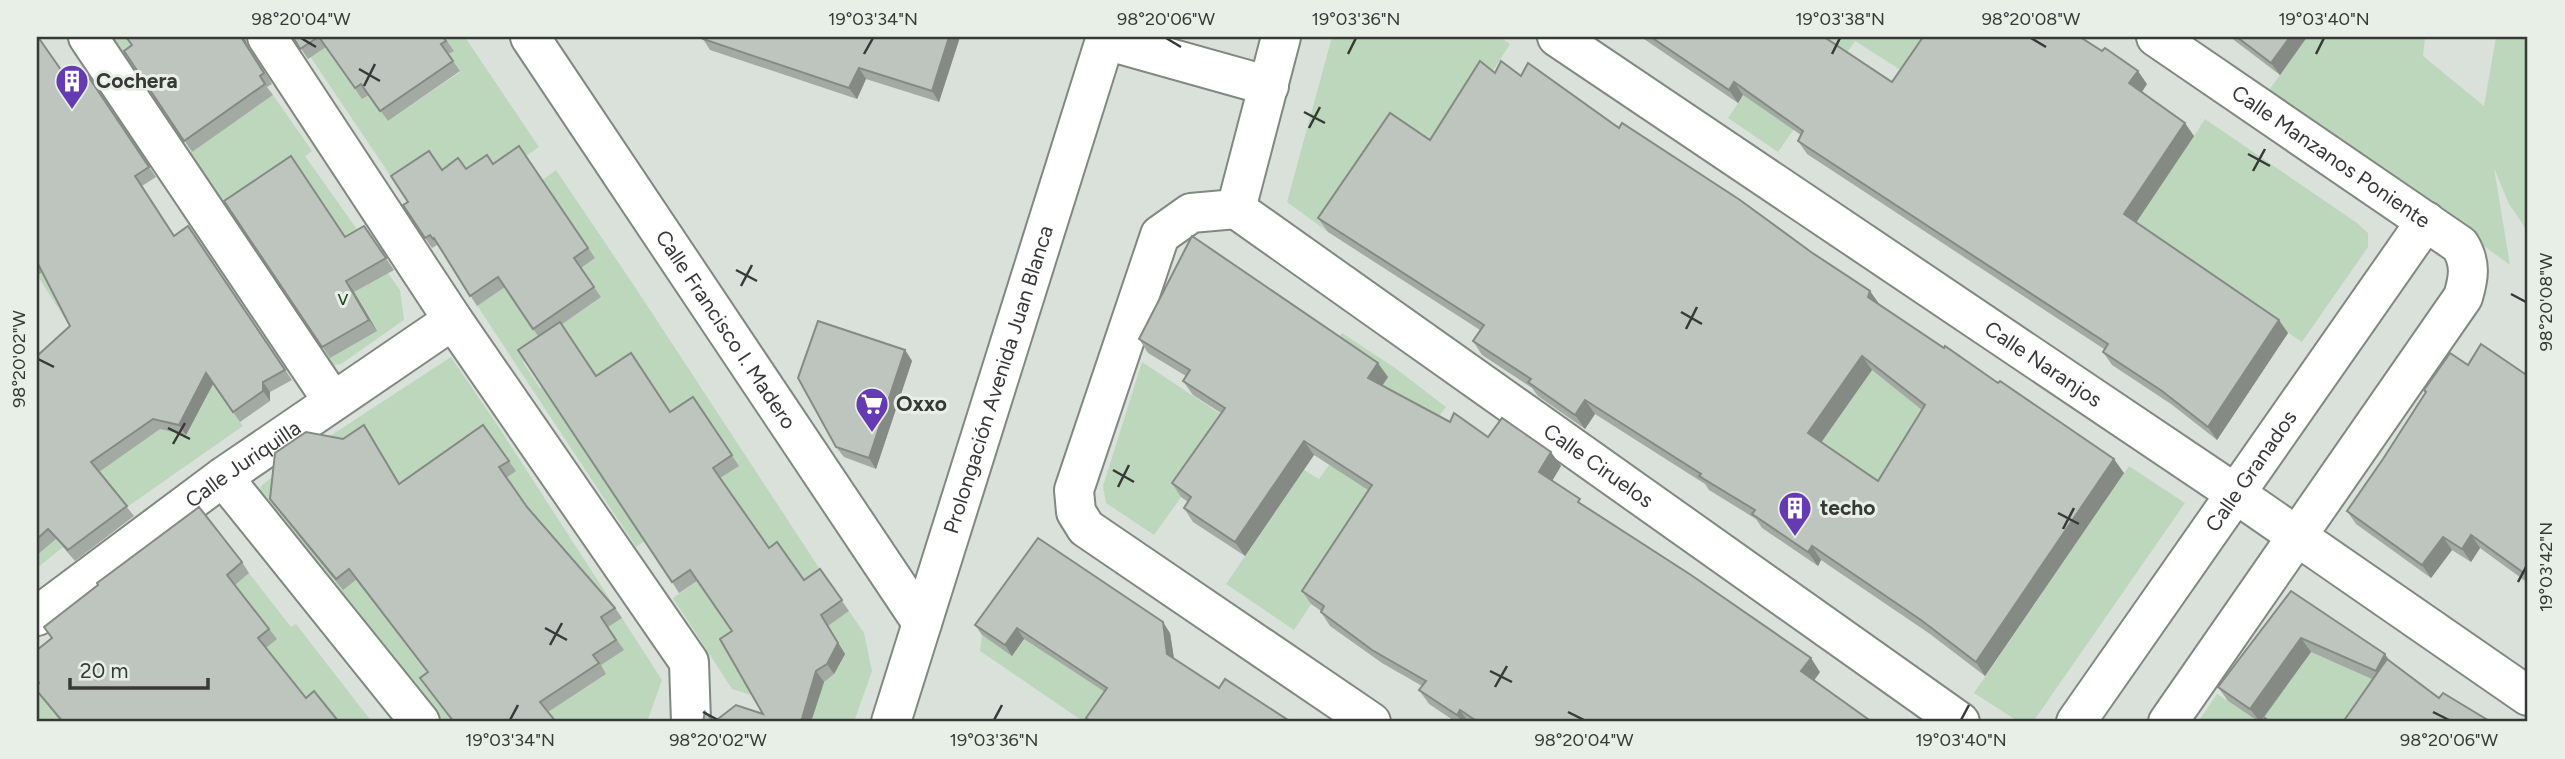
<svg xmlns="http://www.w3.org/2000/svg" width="2565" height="759" font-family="Figtree,sans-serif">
<rect width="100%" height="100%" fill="#dae1da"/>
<g fill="#bdd7bd">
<path d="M107 37H169L125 66Z"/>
<path d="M297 37 335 41 388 121 460 72 448 54 453 51 444 37H465L539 147 500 174 398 187Z"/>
<path d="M1332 37H1500L1510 44 1439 154 1328 232 1287 202Z"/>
<path d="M1783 37H1941L1913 78 1855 41 1778 152 1728 118Z"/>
<path d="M2307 37H2425L2423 56 2484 106 2496 37H2528V232L2509 204 2494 168 2510 265 2269 90Z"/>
<path d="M273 95 312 151 305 156 400 290 404 320 341 364 329 366 185 156Z"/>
<path d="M2205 119 2357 223 2368 233V247L2302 342 2182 261 2072 196 2194 136Z"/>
<path d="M556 170 635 287 827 580 811 591 771 562 717 491 636 547 440 249 484 218 545 347 523 362 540 388 550 382 597 391 561 325 601 297 581 268 595 258 534 186Z"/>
<path d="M72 252 191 352 243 426 127 507 66 434 37 372 76 336 37 275Z"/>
<path d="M1900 326 1922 409 2075 544 2129 466 2185 503 2033 722H2019L1974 693 2036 602 2012 584 1774 511Z"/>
<path d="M1342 333 1395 368 1446 407 1434 422 1300 393Z"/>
<path d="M451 357 500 429 662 680 647 722H432L257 499 261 486 281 470 278 505 287 522 309 525 310 449Z"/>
<path d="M1142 362 1234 423 1154 535 1106 503 1103 486Z"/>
<path d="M1329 465 1370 481 1369 517 1294 630 1226 584 1304 470 1319 479Z"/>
<path d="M56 539 63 547 37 568V555Z"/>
<path d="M249 573 291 627 296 624 372 722H296L224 593Z"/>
<path d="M697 581 828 626 849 611 864 633 872 671 854 722H811L813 715 732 689 673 598Z"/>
<path d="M1038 619 1050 656 1107 693 1098 722H1084L980 651 982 635 1013 655Z"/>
<path d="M2311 652 2329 660 2396 673 2362 722H2261Z"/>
<path d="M37 681 72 722H37Z"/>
<path d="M2217 694 2259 722H2198Z"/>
</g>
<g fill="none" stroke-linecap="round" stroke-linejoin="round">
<defs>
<g id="street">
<path d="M88 37 332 400"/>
<path d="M267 37 453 320 689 662 691 722"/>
<path id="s1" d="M530 37 922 623"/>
<path id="s2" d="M1557 37 2236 494 2528 696"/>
<path id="s3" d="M2156 37 2460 245C2471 263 2469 277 2463 297L2168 722"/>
<path d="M1105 40 1269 86"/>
<path id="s4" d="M1236 209 1960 722"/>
<path d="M1236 209 1191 213 1160 235 1074 490 1076 512 1086 528 1371 722"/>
<path d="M1236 209 1281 37"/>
<path d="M223 477 420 722"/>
<path id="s5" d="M37 616 223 477 453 320"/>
<path id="s6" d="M891 722 1106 37"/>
<path id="s7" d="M2076 722 2426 221"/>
</g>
</defs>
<use href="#street" stroke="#818881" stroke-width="42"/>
<use href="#street" stroke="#fff" stroke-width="38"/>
</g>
<g fill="#a3a9a3" fill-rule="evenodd">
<path d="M37 37 67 78 73 85 88 76 156 177 142 186 174 236 188 226 292 380 270 392V401L240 422 213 384 186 435 160 429 99 472 134 516 75 561 56 539 37 555V356L70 326 42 272 37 276Z"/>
<path d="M126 37H246L245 39 249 49 272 84 267 87 273 95 192 152 124 51 132 45Z"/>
<path d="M293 37H444L454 51 448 54 460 71 388 121 369 95 362 99 326 47 308 59Z"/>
<path d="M704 37H960L939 102 866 79 857 99 710 50 703 39Z"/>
<path d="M1641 37H1824L1892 82 2147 84 2142 92 2194 136 2136 223 2288 333 2217 440 2171 404 2112 365 2103 352 2104 349 1807 154 1798 141 1801 135 1743 95 1738 103Z"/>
<path d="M2230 37H2307L2280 75Z"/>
<path d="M1495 73 1521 76 1619 128 2124 473 1985 676 1930 634 1821 560 1818 566 1762 528 1756 519 1709 490 1705 484 1595 414 1585 429 1538 396 1532 388 1482 355 1473 341 1480 330 1328 232 1318 218 1430 140ZM1872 370 1922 410 1878 481 1821 442Z"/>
<path d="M519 146 595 258 581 268 601 297 561 325 597 376 671 412 693 397 739 466 720 478 769 548 804 580 820 569 849 611 828 626 845 654 834 674 824 682 811 722H703H714L763 714 732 631 697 581 679 593 672 582 538 336 505 287 477 306 441 249H440L437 245 432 248 425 238 408 202 442 169H466L493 164Z"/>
<path d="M224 201 345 237 364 226 394 270 354 292 377 331 330 358Z"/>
<path d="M1139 339 1388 377 1382 386 1450 422 1561 466 1552 481 1587 508 1820 672 1814 681 1872 722H1456L1429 704 1419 690 1422 686 1382 663 1330 626 1321 612V611L1311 604 1302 591 1368 490 1314 455 1245 556 1193 522 1184 508 1188 502 1181 497 1172 483 1221 413 1193 395 1183 381 1186 376 1148 353Z"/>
<path d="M905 350 912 361 876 469 844 457 836 447Z"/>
<path d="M2468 365 2528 376V583L2480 548 2471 562 2452 550 2431 578 2356 524 2347 511 2383 459 2425 393 2424 390Z"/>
<path d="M364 425 399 484 483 425 516 471 506 478 527 507 615 608 622 618 608 627 624 650 601 665 606 674 548 712 427 672 356 580 343 590 277 509 270 499 343 439Z"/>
<path d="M242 562 249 573 235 585 277 639 266 648 306 698 339 722H61L37 691 39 684 37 682V650L51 638 44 627Z"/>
<path d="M2291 591 2389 661 2439 698 2491 722 2372 679 2311 652 2261 722H2259L2228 701 2218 687Z"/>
<path d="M975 625 1170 633 1174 659 1219 688 1291 722H1089L1086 718 1105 692 1024 639 1012 656 982 635Z"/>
</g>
<g fill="#858a85">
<path d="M241 37H246L245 39 249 49 272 84 264 73Z"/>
<path d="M949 37H960L939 102 932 91Z"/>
<path d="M2290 37H2307L2280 75 2271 63Z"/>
<path d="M859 68 866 79 857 99 849 88Z"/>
<path d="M2138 71 2147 84 2139 96 2129 83Z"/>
<path d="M1734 82 1743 95 1738 103 1729 90Z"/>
<path d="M2185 123 2194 136 2133 227 2124 214Z"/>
<path d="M346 281 354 292 377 331 369 320Z"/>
<path d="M1870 291 1880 305 1868 297Z"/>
<path d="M2279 320 2288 333 2217 440 2208 427Z"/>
<path d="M905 350 912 361 876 469 869 458Z"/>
<path d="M1862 356 1872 370 1818 447 1808 433Z"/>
<path d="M1378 363 1388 377 1378 392 1368 378Z"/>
<path d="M206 373 213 384 186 435 179 425Z"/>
<path d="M263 382 270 392V401L263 391Z"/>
<path d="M1585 400 1595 414 1585 429 1575 415Z"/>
<path d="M1304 441 1314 455 1245 556 1235 542Z"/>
<path d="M1551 452 1561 466 1549 486 1539 472Z"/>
<path d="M2114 459 2124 473 1985 676 1976 662Z"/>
<path d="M2471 535 2480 548 2471 562 2462 549Z"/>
<path d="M2443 537 2452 550 2431 578 2422 565Z"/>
<path d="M1812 546 1821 560 1818 566 1808 552Z"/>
<path d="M821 615 845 654 834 674 827 664Z"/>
<path d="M1163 622 1170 633 1175 665 1167 654Z"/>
<path d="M1017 628 1024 639 1012 656 1005 645Z"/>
<path d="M2301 638 2311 652 2260 722 2250 709Z"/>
<path d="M2385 654 2395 669 2386 685 2376 671Z"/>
<path d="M1811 658 1820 672 1810 685 1801 671Z"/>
<path d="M816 671 824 682 811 722H801Z"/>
<path d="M1460 710 1468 722H1462L1457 715Z"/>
</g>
<g fill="#bec5be" stroke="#858a85" stroke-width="2" fill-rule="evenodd">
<path d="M37 37H38L66 77 73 85 88 76 149 167 135 176 174 236 188 226 285 370 263 382V391L233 412 206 373 179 425 153 419 91 462 127 506 68 550 48 529 37 539V356L70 326 37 262Z"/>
<path d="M126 37H241L264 73 260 76 265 84 184 141 124 51 132 45Z"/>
<path d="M293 37H318L300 49Z"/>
<path d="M319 37H443L446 41 441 44 453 61 380 111 361 84 355 88Z"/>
<path d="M704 37H949L932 91 859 68 849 88 703 39Z"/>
<path d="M1651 37H1824L1892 82 1923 37H2080L2102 51 2105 48 2138 71 2129 83 2185 123 2124 214 2279 320 2208 427 2162 391 2103 352 2108 344 1798 141 1803 131 1734 82 1729 90Z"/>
<path d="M2237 37H2290L2271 63Z"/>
<path d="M1480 61 1495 73 1501 61 1521 76 1528 63 1619 128 1622 123 1740 200 1811 252 1870 291 1868 297 1944 348 1945 346 1998 383 2000 381 2114 459 1976 662 1921 620 1812 546 1808 552 1752 514 1755 510 1699 476 1701 474 1585 400 1575 415 1528 382 1531 379 1473 341 1484 325 1318 218 1390 113 1430 140ZM1862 356 1925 405 1878 481 1808 433Z"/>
<path d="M519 146 588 248 574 258 594 287 533 329 498 277 470 296 434 238 433 239 430 235 425 238 403 205 408 202 391 176 429 151 442 170 458 158 466 169 487 155 493 164Z"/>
<path d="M291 156 345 237 364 226 386 258 346 281 369 320 322 347 224 201Z"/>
<path d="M1192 236 1378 363 1368 378 1450 422 1454 413 1488 437 1502 418 1551 452 1539 472 1580 499 1578 502 1691 575 1811 658 1801 671 1872 722H1478L1460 710 1457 715 1419 690 1426 681 1372 650 1321 612 1324 606 1302 591 1372 485 1304 441 1235 542 1184 508 1191 497 1172 483 1225 408 1183 381 1190 370 1139 339Z"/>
<path d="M818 321 905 350 869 458 836 447 798 378Z"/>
<path d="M560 322 596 376 631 353 670 412 693 397 732 455 713 468 769 548 777 542 804 580 820 569 842 600 821 615 838 643 827 664 816 671 801 722H703L705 712 714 722 736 705 763 714 720 639 732 631 690 570 672 582 518 350Z"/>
<path d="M2481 344 2528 376V576L2471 535 2462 549 2443 537 2422 565 2347 511 2383 459 2426 392 2424 390 2450 353 2468 365Z"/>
<path d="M364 425 399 484 483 425 509 461 499 467 527 507 615 608 601 617 616 640 593 655 599 663 540 702 556 722H454L420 678 428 672 349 569 336 579 270 499 275 453 306 432 343 439Z"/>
<path d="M199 507 242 562 227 575 269 629 258 638 306 698 314 691 339 722H63L37 691V686L39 683 37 680V650L52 638 44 627 98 585 97 583Z"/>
<path d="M1038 538 1163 622 1167 654 1219 688 1225 679 1291 722H1157L1155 721V722H1092L1086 718 1107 688 1017 628 1005 645 975 625Z"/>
<path d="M2291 591 2385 654 2376 671 2301 638 2250 709 2218 687Z"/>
<path d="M2387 659 2439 698 2443 693 2491 722H2343Z"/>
<path d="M2265 718 2270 722H2262Z"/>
</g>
<path fill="none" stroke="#373937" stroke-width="2.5" d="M301 38 316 47M1166 38 1181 47M2031 38 2046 47M864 54 873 38M1348 54 1356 38M1832 54 1840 38M2316 54 2324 38M359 69 380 81M364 86 375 64M1304 112 1325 123M1309 128 1320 107M2248 154 2270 166M2253 171 2265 149M736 270 757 281M741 286 752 265M2511 294 2526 302M1681 312 1702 324M1686 329 1697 307M38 359 54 367M168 428 190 439M173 444 185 423M1113 470 1134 482M1118 487 1129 465M2058 513 2079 524M2063 529 2074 508M2518 582 2526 567M545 628 567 640M550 645 562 623M1490 671 1512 682M1495 687 1507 666M703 712 718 720M1568 712 1584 720M2433 712 2449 720M510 720 518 705M994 720 1002 705M1961 720 1969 705"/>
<defs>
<symbol id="building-pin" viewBox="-11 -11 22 30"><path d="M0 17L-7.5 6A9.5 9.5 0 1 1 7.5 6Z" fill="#653ab2" stroke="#e7efe7"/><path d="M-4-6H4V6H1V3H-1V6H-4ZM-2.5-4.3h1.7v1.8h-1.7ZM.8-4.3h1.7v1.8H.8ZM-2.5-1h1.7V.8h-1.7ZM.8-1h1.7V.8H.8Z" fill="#fff"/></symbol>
<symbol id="supermarket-pin" viewBox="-11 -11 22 30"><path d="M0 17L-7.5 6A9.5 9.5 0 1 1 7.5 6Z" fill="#653ab2" stroke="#e7efe7"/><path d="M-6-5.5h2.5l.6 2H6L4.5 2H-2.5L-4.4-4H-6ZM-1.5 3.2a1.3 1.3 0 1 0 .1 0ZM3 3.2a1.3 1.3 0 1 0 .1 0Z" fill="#fff"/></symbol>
</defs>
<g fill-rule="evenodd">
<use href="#building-pin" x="53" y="62" width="38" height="52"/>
<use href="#supermarket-pin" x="853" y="385" width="38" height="52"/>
<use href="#building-pin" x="1776" y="489" width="38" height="52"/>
</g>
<g text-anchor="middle" stroke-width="6" stroke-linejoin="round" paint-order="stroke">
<g font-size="21" font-weight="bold" fill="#373937" stroke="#e7efe7" text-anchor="start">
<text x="96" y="88">Cochera</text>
<text x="896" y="411">Oxxo</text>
<text x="1820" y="515">techo</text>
</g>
<g font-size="21" fill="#373937" stroke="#e7efe7">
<text dy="7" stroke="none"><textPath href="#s3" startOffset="212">Calle Manzanos Poniente</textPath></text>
<text dy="7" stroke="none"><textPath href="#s1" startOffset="352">Calle Francisco I. Madero</textPath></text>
<text dy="7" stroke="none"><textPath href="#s2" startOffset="586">Calle Naranjos</textPath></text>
<text dy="7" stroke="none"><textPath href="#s6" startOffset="359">Prolongación Avenida Juan Blanca</textPath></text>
<text dy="7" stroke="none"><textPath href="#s5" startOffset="256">Calle Juriquilla</textPath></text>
<text dy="7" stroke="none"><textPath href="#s4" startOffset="444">Calle Ciruelos</textPath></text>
<text dy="7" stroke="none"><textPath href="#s7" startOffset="306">Calle Granados</textPath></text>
</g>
<g font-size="21" fill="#1d4820" stroke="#e7efe7">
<text x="343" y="305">v</text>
</g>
</g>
<rect width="2565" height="759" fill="none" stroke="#e7efe7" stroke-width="77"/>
<path d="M70 678v10h138v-10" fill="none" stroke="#373937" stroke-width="3.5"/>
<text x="80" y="678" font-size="21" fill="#373937" stroke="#e7efe7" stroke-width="5" paint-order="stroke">20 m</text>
<rect x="38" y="38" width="2488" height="682" fill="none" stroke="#373937" stroke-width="2.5"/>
<g font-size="18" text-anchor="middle" fill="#373937">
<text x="301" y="25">98°20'04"W</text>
<text x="873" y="25">19°03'34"N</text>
<text x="1166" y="25">98°20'06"W</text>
<text x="1356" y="25">19°03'36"N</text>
<text x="1840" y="25">19°03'38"N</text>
<text x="2031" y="25">98°20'08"W</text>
<text x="2324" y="25">19°03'40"N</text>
<text transform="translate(2546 302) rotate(-90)" y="6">98°20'08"W</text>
<text transform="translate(19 359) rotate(-90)" y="6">98°20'02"W</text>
<text transform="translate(2546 567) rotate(-90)" y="6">19°03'42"N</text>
<text x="510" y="746">19°03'34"N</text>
<text x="718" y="746">98°20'02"W</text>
<text x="994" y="746">19°03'36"N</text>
<text x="1584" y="746">98°20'04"W</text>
<text x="1961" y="746">19°03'40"N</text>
<text x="2449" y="746">98°20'06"W</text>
</g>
</svg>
